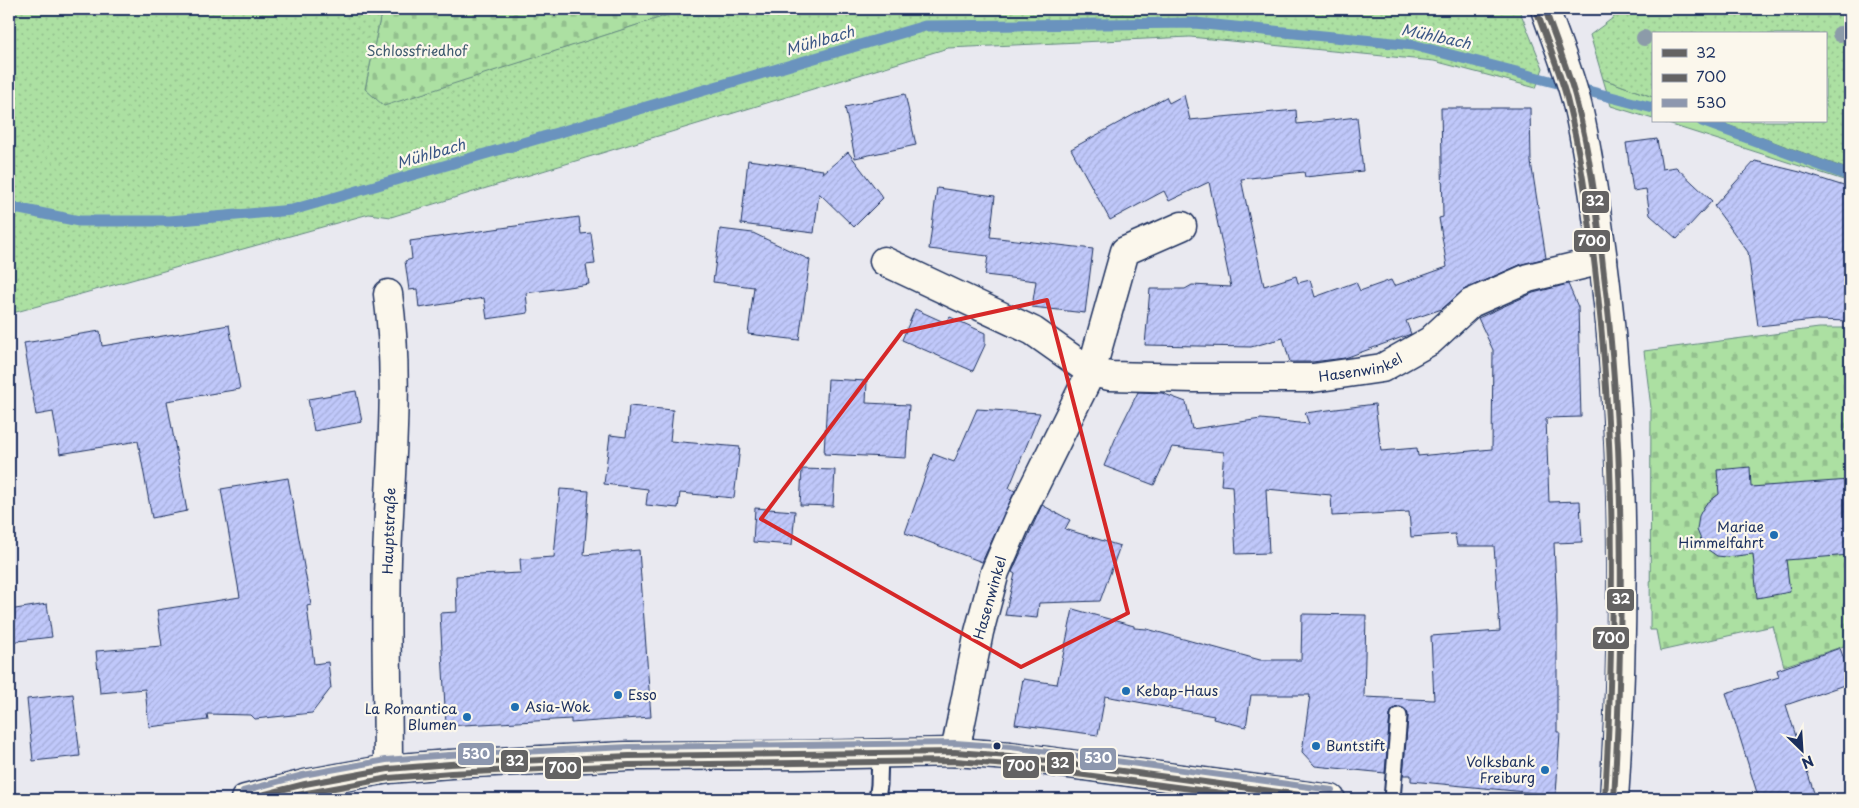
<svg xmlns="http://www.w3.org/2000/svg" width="1859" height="808" font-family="'Playpen Sans',sans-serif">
<defs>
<pattern id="cemetery-stones" width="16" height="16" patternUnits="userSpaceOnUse" patternTransform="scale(1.25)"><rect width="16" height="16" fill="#ace0a2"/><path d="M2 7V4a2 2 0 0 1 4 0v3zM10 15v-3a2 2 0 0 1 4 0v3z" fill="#93c08e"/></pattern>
<pattern id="park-dots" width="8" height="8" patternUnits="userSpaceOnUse" patternTransform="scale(1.25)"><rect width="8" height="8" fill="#ace0a2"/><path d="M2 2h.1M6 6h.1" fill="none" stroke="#93c08e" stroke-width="1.8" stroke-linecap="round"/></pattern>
<pattern id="building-hatch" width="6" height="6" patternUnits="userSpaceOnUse" patternTransform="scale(1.25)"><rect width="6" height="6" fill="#c0c8fa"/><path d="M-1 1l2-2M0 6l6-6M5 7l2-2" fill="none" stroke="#a4acd9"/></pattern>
</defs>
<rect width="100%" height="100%" fill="#e9e9f0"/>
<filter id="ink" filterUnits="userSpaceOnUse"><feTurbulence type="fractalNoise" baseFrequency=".02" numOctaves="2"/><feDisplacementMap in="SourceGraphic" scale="10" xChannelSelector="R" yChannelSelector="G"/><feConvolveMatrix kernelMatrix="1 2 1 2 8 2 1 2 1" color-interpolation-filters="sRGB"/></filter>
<g filter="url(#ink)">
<g fill="#ace0a2" stroke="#648880">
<path d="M1603 79 1653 97V119L1611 106Z"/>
<path d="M1659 121H1717L1850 170V182Z"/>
</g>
<g fill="url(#cemetery-stones)" stroke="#648880">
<path d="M382 9H687L384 107 365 89Z"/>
<path d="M1819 328H1850V644L1784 666 1773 626 1660 651 1656 630H1650L1651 408 1644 351Z"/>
</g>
<g fill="url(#park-dots)" stroke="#648880">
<path d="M9 9H382L365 89 384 106 687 9H1519L1543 68 1536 88 1434 61 1190 37 948 48 391 217 369 214 9 314Z"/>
<path d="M1625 9H1850V170L1717 121H1825V34H1653V97L1603 79 1590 35Z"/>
</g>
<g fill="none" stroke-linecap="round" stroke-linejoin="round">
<g stroke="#6a93be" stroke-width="11">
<path d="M1702 121 1850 176"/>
<path d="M9 202 15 208 79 221H170L292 210 925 26 1195 23 1413 45 1653 108"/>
</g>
</g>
<g fill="url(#building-hatch)" stroke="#1b2f5e">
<path d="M905 94 916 145 855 158 845 107Z"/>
<path d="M1184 95 1190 120 1296 110 1297 124 1357 117 1363 171 1305 177 1304 172 1241 179 1264 286 1296 276 1298 283 1310 280 1315 297 1356 282 1360 291 1391 280 1394 286 1447 267 1439 218 1443 217 1441 108H1530L1531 162 1546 258 1522 264 1465 289 1442 309 1406 321 1411 334 1345 358 1312 362H1290L1283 338 1251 347 1145 345 1150 289H1185L1192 285 1231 287 1209 182 1169 201 1164 191 1110 220 1071 149 1166 97 1169 103Z"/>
<path d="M1657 139 1662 169 1676 167 1712 201 1677 239 1650 215 1646 189 1633 191 1626 143Z"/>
<path d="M848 152 883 198 854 227 819 193 814 233 741 224 748 160 823 170 822 174Z"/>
<path d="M1755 161 1800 172 1850 188V321L1815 320 1758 326 1748 252 1714 206Z"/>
<path d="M937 188 995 196 990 237 1093 249 1085 313 1032 307 1036 281 985 275 988 256 929 249Z"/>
<path d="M579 217 581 234 591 233 595 264 586 265 589 284 526 293 528 313 487 319 484 298 419 308 417 289 409 290 405 261 412 259 410 241Z"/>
<path d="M720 229 753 233 810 260 799 340 748 334 754 287 713 282Z"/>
<path d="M1568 284 1578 307 1581 417 1546 418 1549 502 1580 501 1582 542 1554 543 1557 610V732H1560L1556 795 1411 781V775H1403L1408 716 1407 712 1400 707 1395 708 1390 715 1385 773 1315 766 1302 752 1310 695H1251L1246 727 1213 719 1214 716 1105 696 1098 735 1015 724 1023 679 1057 684 1073 609 1134 626V628L1147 629 1260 660H1301L1302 614 1366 615 1364 697 1434 700 1431 636 1500 631 1494 546H1457L1455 534 1411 537 1409 512 1332 516 1331 495 1266 489 1269 553 1236 554 1232 486 1221 485 1224 452 1172 447 1154 485 1104 466 1119 430 1138 392 1162 393 1186 402 1192 429 1261 419 1309 424 1305 413 1375 404 1381 451 1417 448 1418 456 1492 449 1493 350 1478 318 1533 293Z"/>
<path d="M915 309 946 323 950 317 985 333V345L973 371 902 340Z"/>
<path d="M229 325 240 389 167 401 187 511 152 518 138 441 60 454 53 412 36 415 24 343 100 331 102 346Z"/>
<path d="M828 379 867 381 866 403 909 405 906 458 824 454Z"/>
<path d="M356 391 362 422 314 431 308 399Z"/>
<path d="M629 406 673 410 670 441 740 447 734 498 680 493 678 508 646 505 648 489 604 484 610 435 626 437Z"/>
<path d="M977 409 1040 413 1009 488 1015 491 982 562 905 533 933 454 954 462Z"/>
<path d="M1750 467 1751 487 1850 480V555L1786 560 1790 592 1757 598 1753 554 1727 557 1717 556 1704 547 1697 530 1699 516 1702 510 1706 504 1719 494 1717 470Z"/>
<path d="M802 469 835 470 833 506 800 505Z"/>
<path d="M288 478 311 605 307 606 314 664 328 662 331 688 312 713 255 719 251 715 207 714 208 720 149 727 145 689 100 693 96 651 162 646 157 610 240 597 221 489Z"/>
<path d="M560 489 589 491 584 555 639 550 651 717 571 723V719L446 726 440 613 457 612 456 576 521 573 520 559 554 557Z"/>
<path d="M1042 505 1070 520 1065 529 1120 546 1100 601 1039 603 1037 618 1005 615 1015 574 1012 572Z"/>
<path d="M755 508 795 511 792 545 753 542Z"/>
<path d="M47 604 52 637 9 642V610Z"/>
<path d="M1840 648 1850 676V683L1786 705 1816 799H1759L1726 693 1779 677 1777 670Z"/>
<path d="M73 694 80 756 33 761 27 699Z"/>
</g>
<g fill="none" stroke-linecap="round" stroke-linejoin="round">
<defs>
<g id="lane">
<path d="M877 799 879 785 880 753"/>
<path d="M1392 799 1399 716"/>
</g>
<g id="street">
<path id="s1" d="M1182 226 1125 251 1091 372 1110 376 1194 378H1313L1382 368 1430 341 1471 303 1528 278 1603 260"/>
<path d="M884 261 1033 331 1091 372 1017 521 995 572 979 632 955 752"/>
<path d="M388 294C400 381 390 471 387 559 385 629 388 699 388 769"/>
</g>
<g id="secondary">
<path d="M1545 9C1556 41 1570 74 1578 108 1588 151 1594 195 1600 238 1626 424 1626 613 1614 799"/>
<path d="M245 799 305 784 388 769 450 764 629 756 802 755 955 752 1010 756 1331 799"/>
</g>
</defs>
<use href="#lane" stroke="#1b2f5e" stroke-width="19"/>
<use href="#street" stroke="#1b2f5e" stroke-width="31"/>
<use href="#secondary" stroke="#1b2f5e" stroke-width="31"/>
<use href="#lane" stroke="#fbf7ec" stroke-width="15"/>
<use href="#street" stroke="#fbf7ec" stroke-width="28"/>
<use href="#secondary" stroke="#fbf7ec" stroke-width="28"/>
<defs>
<g id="bus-1">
<path d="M1545 9C1555 38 1567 67 1575 96 1590 152 1597 210 1603 266 1625 443 1624 621 1614 799"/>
<path d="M245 799 305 784 388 769 450 764 629 756 955 752 1010 756 1331 799"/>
</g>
<g id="bus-2">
<path d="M1537 12C1547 41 1559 69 1567 99 1581 154 1588 212 1595 268 1616 445 1615 621 1605 799"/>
<path d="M280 799 307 793 389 778 451 773 629 765 955 761 1009 765 1267 799"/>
</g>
<path id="bus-3" d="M243 791 303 775 386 760 449 755 629 747 955 743 1011 747 1332 790"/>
</defs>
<use href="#bus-1" stroke="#fbf7ec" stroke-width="10"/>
<use href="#bus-2" stroke="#fbf7ec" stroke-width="10"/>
<use href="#bus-3" stroke="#fbf7ec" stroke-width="10"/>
<use href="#bus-1" stroke="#646363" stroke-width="6"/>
<use href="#bus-2" stroke="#646363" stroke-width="6"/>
<use href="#bus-3" stroke="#8d97ae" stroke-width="6"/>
</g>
<g fill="#8c9ba9">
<circle cx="1840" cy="34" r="8"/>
<circle cx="1644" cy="38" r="8"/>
</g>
</g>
<path fill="none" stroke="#d62828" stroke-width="4" stroke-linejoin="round" d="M1047 300 1128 613 1021 667 761 519 902 332Z"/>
<g fill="#1f6fb2" stroke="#fbf7ec" stroke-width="2">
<circle cx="1774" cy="535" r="5"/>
<circle cx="1126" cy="691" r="5"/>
<circle cx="618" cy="695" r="5"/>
<circle cx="515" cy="707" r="5"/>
<circle cx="467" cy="717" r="5"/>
<circle cx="1316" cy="746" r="5"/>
<circle cx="1545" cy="770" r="5"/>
</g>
<circle fill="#1b2f5e" stroke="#fbf7ec" stroke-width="2" cx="997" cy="746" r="4.5"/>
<g text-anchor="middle" stroke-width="4.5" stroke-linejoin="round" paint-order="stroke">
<g font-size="14" fill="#3f5b6f" stroke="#fbf7ec">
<text x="417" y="56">Schlossfriedhof</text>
</g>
<g font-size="14" fill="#1b2f5e" stroke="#fbf7ec">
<text dy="5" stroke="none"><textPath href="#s1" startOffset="459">Hasenwinkel</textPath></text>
<text transform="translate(389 531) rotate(-88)" y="5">Hauptstraße</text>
<text transform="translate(990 598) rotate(-74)" y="5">Hasenwinkel</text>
</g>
<g font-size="14" fill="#1b2f5e" stroke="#fbf7ec" text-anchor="start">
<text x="1764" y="532" text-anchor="end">Mariae<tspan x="1764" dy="16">Himmelfahrt</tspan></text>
<text x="1136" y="696">Kebap-Haus</text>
<text x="628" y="700">Esso</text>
<text x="525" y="712">Asia-Wok</text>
<text x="457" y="714" text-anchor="end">La Romantica<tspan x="457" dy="16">Blumen</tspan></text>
<text x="1326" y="751">Buntstift</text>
<text x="1535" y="767" text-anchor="end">Volksbank<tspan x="1535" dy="16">Freiburg</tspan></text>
</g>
<g font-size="15" font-style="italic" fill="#3c5886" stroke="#fbf7ec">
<text transform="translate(1436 37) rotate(12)" y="5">Mühlbach</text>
<text transform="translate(820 41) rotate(-16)" y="5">Mühlbach</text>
<text transform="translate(431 154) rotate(-16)" y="5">Mühlbach</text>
</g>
</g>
<g stroke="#fbf7ec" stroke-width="2">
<rect x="1581" y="190" width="29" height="24" rx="5" fill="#646363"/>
<rect x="1573" y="229" width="38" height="24" rx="5" fill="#646363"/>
<rect x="1606" y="588" width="29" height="24" rx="5" fill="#646363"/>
<rect x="1592" y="626" width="38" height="24" rx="5" fill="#646363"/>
<rect x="457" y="742" width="38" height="24" rx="5" fill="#8d97ae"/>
<rect x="1079" y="747" width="38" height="24" rx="5" fill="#8d97ae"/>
<rect x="500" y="749" width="29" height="24" rx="5" fill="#646363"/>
<rect x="1046" y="751" width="29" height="24" rx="5" fill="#646363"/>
<rect x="1002" y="755" width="38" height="24" rx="5" fill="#646363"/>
<rect x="544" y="756" width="38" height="24" rx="5" fill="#646363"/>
</g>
<g font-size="14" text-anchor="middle" font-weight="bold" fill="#fff">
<text x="1595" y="206">32</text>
<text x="1592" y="246">700</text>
<text x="1621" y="604">32</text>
<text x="1611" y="643">700</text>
<text x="476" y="759">530</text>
<text x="1098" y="763">530</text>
<text x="515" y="766">32</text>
<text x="1060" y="768">32</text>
<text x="1021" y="771">700</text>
<text x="563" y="773">700</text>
</g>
<rect width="1859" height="808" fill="none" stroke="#fbf7ec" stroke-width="30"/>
<rect x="15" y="15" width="1829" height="778" fill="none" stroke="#1b2f5e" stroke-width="2" filter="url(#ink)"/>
<rect x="1652" y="32" width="175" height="90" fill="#fbf7ec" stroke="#a1a7b3"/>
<rect x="1662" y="49" width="25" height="8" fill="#646363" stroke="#a1a7b3"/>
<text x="1696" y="58" font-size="15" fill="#1b2f5e">32</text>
<rect x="1662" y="74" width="25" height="8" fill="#646363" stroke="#a1a7b3"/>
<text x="1696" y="82" font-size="15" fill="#1b2f5e">700</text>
<rect x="1662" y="99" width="25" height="8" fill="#8d97ae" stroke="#a1a7b3"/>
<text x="1696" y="108" font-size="15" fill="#1b2f5e">530</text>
<g transform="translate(1802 750) rotate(155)" stroke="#fbf7ec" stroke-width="4" paint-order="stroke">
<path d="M0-4L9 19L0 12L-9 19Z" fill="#1b2f5e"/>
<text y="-8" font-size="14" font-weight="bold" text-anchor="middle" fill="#1b2f5e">N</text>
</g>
</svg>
